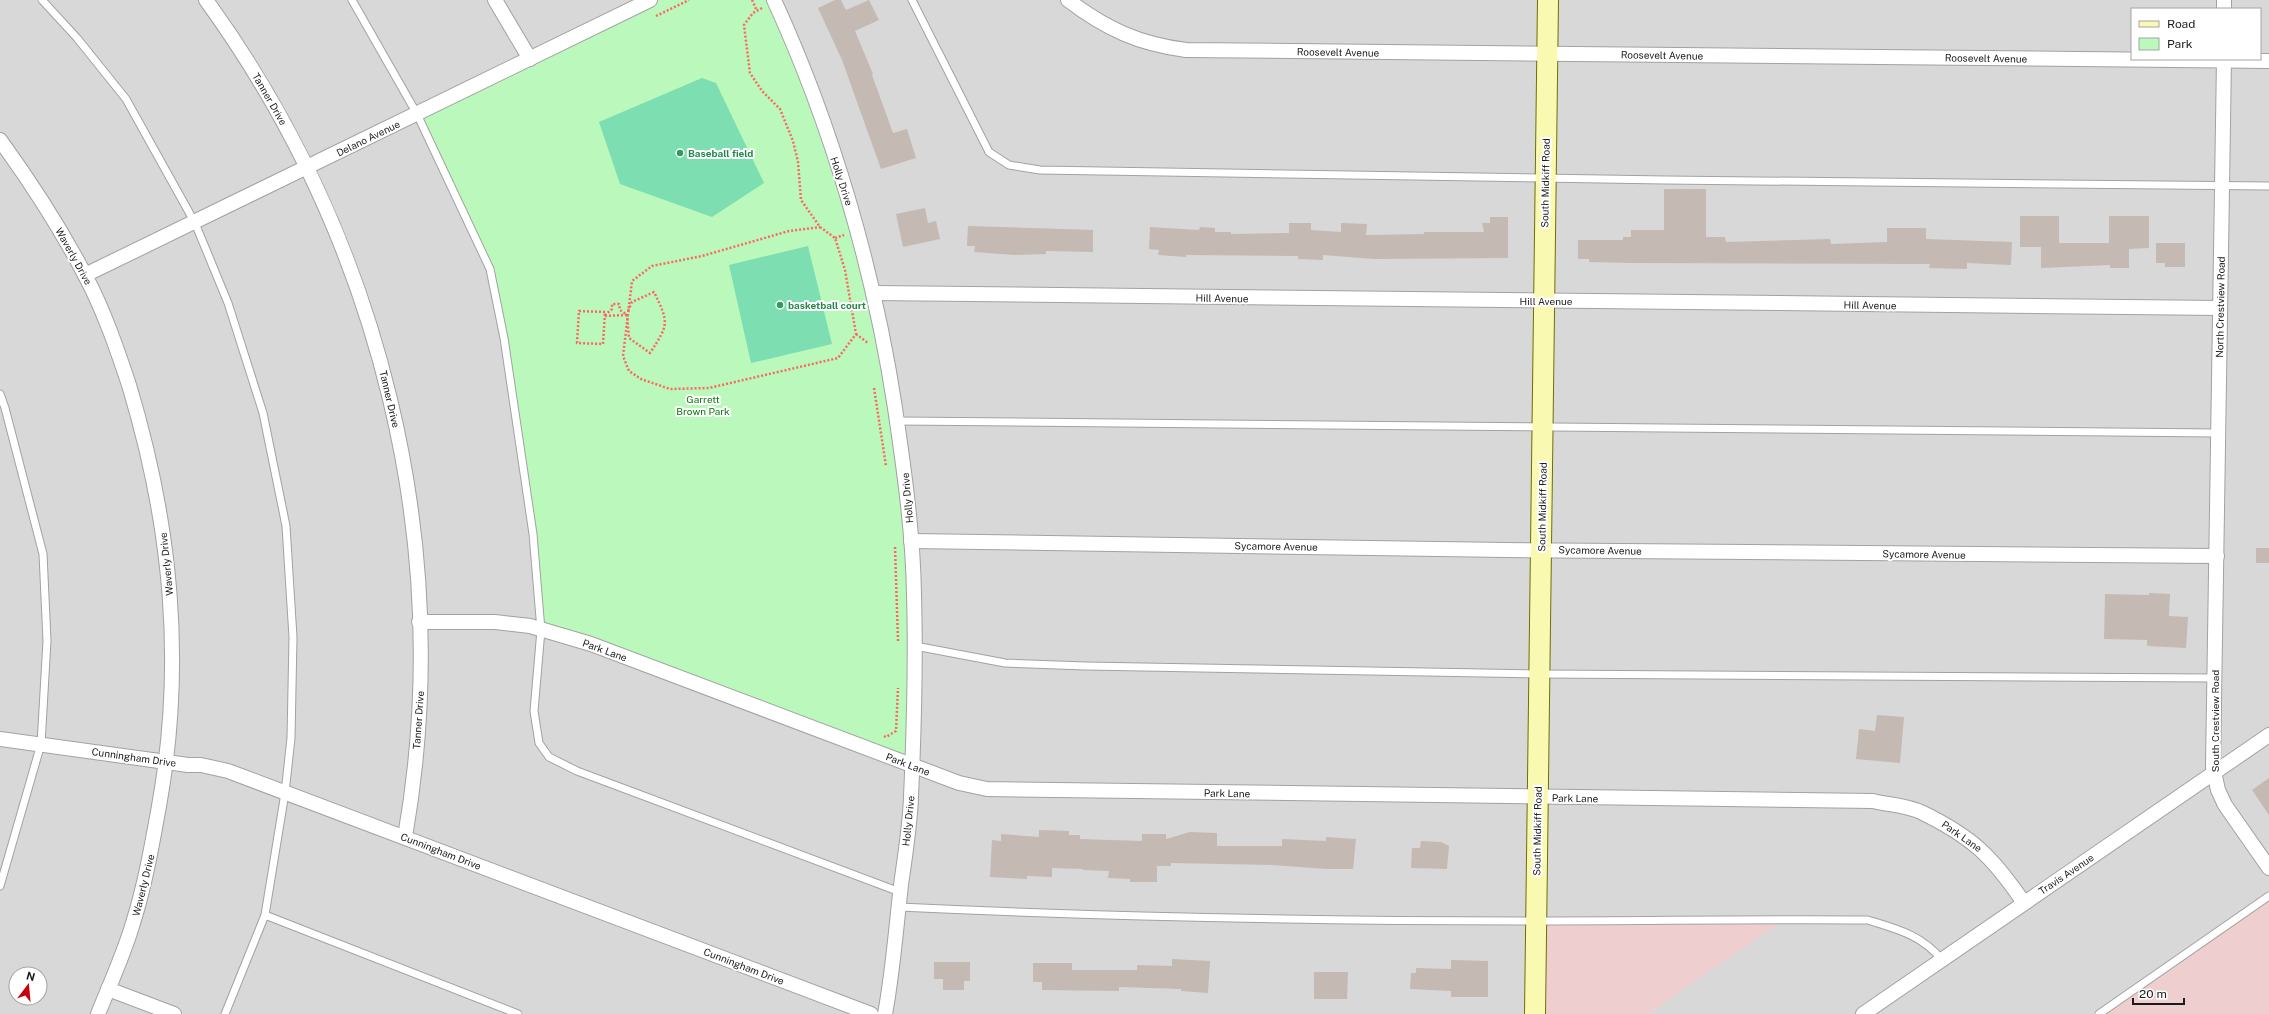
<svg xmlns="http://www.w3.org/2000/svg" width="2269" height="1014" font-family="'Public Sans',sans-serif">
<rect width="100%" height="100%" fill="#ede8e0"/>
<path fill="#d9d8d8" fill-rule="evenodd" d="M0 0H2269V898L2101 1014H1648L1780 922 1532 1014H0ZM2132 9H2260V59H2132ZM16 974H40V998H16Z"/>
<g fill="#efcecf">
<path d="M2269 898V1014H2101Z"/>
<path d="M1534 918 1781 922 1648 1014H1532Z"/>
</g>
<path fill="#baf9bb" d="M653 0H775L855 225 905 482 911 765 541 629 533 534 490 269 418 117Z"/>
<g fill="#7cdeb1">
<path d="M702 78 716 83 764 183 712 217 620 184 599 122Z"/>
<path d="M808 246 832 344 751 363 729 265Z"/>
</g>
<g fill="#c4b9b3">
<path d="M835 0H841L846 10 869 0 879 20 855 31 873 74 872 75 893 133 907 129 916 158 881 169 842 60 818 8Z"/>
<path d="M1664 189H1706V237H1725L1726 242 1830 239 1831 244 1887 242V228H1926V239L2012 242 2011 265 1967 263V269L1929 268 1930 264 1631 263 1589 262V259H1578V240H1623V237H1631V230H1664Z"/>
<path d="M925 208 928 223 936 221 940 239 903 247 896 214Z"/>
<path d="M2020 216H2059V243H2109V216H2149V248L2129 249V268H2110V265L2041 268V247H2020Z"/>
<path d="M1490 217H1508V258L1374 259 1323 255V260L1298 259V256L1186 255V257L1158 255 1159 250 1149 249 1150 227 1199 230 1200 227 1215 228V232H1231V234L1289 233V223H1311V230L1341 232V223L1367 224 1366 235 1424 234V232H1484L1482 223H1490Z"/>
<path d="M968 226 1093 230V252L1046 251V254L1014 255 974 252 975 246H967Z"/>
<path d="M2156 243H2185V267H2165V263H2156Z"/>
<rect x="2256" y="548" width="13" height="15"/>
<path d="M2149 593 2170 594 2169 616 2188 617 2186 648 2147 646V640L2104 639 2105 594 2149 595Z"/>
<path d="M1877 715 1904 717 1900 763 1856 759 1859 729 1875 731Z"/>
<path d="M2269 778V815L2252 790Z"/>
<path d="M1039 830 1069 831V835H1080V839L1142 841V834H1166V839L1190 832 1217 833V846H1282V839L1326 841V837L1356 839 1353 869H1327L1272 865 1171 863V866H1157V882H1130V879L1108 878 1109 871 1083 870V869L1052 868V877L1027 876V879L990 877 992 840 1001 841V834L1039 837Z"/>
<path d="M1421 841 1441 842 1449 846 1447 869 1411 868 1412 848H1420Z"/>
<path d="M1172 959 1210 961 1208 993 1181 991V989L1119 987V991L1042 990V982H1033V963H1072V970H1137V965L1172 966Z"/>
<path d="M1451 960 1488 961V997H1451V991L1410 989 1411 973H1416V968L1451 969Z"/>
<path d="M934 962H970V981H964V990H943V979H934Z"/>
<path d="M1314 972H1348L1347 999H1314Z"/>
</g>
<g fill="none" stroke-linecap="round" stroke-linejoin="round">
<defs>
<g id="service">
<path d="M42 0 77 38 126 99 195 223 228 303 263 413 286 526 293 637 291 738 285 793 265 915 225 1014"/>
<path d="M352 0 417 114 490 269 504 338 533 534 541 630 534 711 539 743 549 757 577 771 900 892"/>
<path d="M912 0 989 152 1009 165 1040 170 1665 180 2269 186"/>
<path d="M0 394 5 408 43 554 47 641 41 744 0 886"/>
<path d="M897 421 2218 433"/>
<path d="M915 646 1005 663 1085 666 1539 674 2216 678"/>
<path d="M899 907C1111 917 1324 921 1537 921 1647 921 1758 919 1868 920 1897 929 1922 935 1942 960"/>
<path d="M265 915 518 1014"/>
<path d="M2099 1014 2269 896"/>
</g>
<g id="minor">
<path d="M206 0C380 240 456 544 405 837"/>
<path d="M495 0 530 59"/>
<path d="M774 0C832 126 874 270 895 408 904 469 913 532 914 594 916 662 914 730 911 797 910 826 905 856 901 885 896 928 893 971 885 1014"/>
<path d="M1068 0C1106 29 1139 44 1186 50L2269 61"/>
<path d="M2224 9V0"/>
<path d="M2224 59 2213 767 2218 790 2225 805 2269 868"/>
<path d="M0 140C32 184 61 229 86 277 104 311 117 349 129 385 171 524 185 662 159 806 152 845 145 885 133 923 124 954 110 984 98 1014"/>
<path d="M85 275 650 0"/>
<path d="M873 293 2220 308"/>
<path d="M911 541 1505 550 2217 556"/>
<path d="M419 622H495L530 626 591 644 959 783 987 789 1873 801C1889 805 1907 805 1923 813 1972 837 1992 856 2024 903"/>
<path d="M0 739 188 765H201L228 771 871 1014"/>
<path d="M108 989 174 1014"/>
<path d="M1863 1014 2269 735"/>
</g>
<path id="secondary" d="M1535 1014 1548 0"/>
</defs>
<use href="#service" stroke="#a2a2a2" stroke-width="9"/>
<use href="#minor" stroke="#a2a2a2" stroke-width="16"/>
<use href="#secondary" stroke="#6c7003" stroke-width="22"/>
<g stroke="#fb6863" stroke-width="2.5" stroke-dasharray="2 2" stroke-linecap="butt">
<path d="M752 0 757 11"/>
<path d="M762 8 753 13 744 25 750 73 762 91 780 109 793 141 798 162 801 200 820 227 835 238 845 270 856 334 838 358 709 388 670 389 641 379 629 371 623 356 632 281 652 266 702 256 789 231 820 227"/>
<path d="M656 16 689 0"/>
<path d="M835 238 844 235"/>
<path d="M579 311 605 312 603 344 577 343Z"/>
<path d="M627 315 604 316 612 309V304H619L620 310 627 315 629 338 650 353C669 324 669 323 654 292L632 302 628 311"/>
<path d="M856 334 868 343"/>
<path d="M874 388 886 466"/>
<path d="M895 547 898 641"/>
<path d="M884 736 886 737 896 731 898 688"/>
</g>
<use href="#service" stroke="#fff" stroke-width="7"/>
<use href="#minor" stroke="#fff" stroke-width="14"/>
<use href="#secondary" stroke="#faf9b1" stroke-width="20"/>
</g>
<g fill="#2e9e5b" stroke="#fff" stroke-width="1.5">
<circle cx="680" cy="153" r="4"/>
<circle cx="780" cy="305" r="4"/>
</g>
<g text-anchor="middle" stroke-width="4" stroke-linejoin="round" paint-order="stroke">
<g font-size="10" fill="#1b1b1b" stroke="#fff">
<text transform="translate(1338 52) rotate(1)" y="4">Roosevelt Avenue</text>
<text transform="translate(1662 55) rotate(1)" y="4">Roosevelt Avenue</text>
<text transform="translate(1986 58) rotate(1)" y="4">Roosevelt Avenue</text>
<text transform="translate(270 99) rotate(60)" y="4">Tanner Drive</text>
<text transform="translate(368 138) rotate(-26)" y="4">Delano Avenue</text>
<text transform="translate(842 181) rotate(72)" y="4">Holly Drive</text>
<text transform="translate(1545 183) rotate(-89)" y="4">South Midkiff Road</text>
<text transform="translate(74 256) rotate(61)" y="4">Waverly Drive</text>
<text transform="translate(1222 298) rotate(1)" y="4">Hill Avenue</text>
<text x="1546" y="305">Hill Avenue</text>
<text transform="translate(1870 305) rotate(1)" y="4">Hill Avenue</text>
<text transform="translate(2220 307) rotate(-89)" y="4">North Crestview Road</text>
<text transform="translate(390 399) rotate(77)" y="4">Tanner Drive</text>
<text transform="translate(907 498) rotate(-95)" y="4">Holly Drive</text>
<text transform="translate(1542 507) rotate(-89)" y="4">South Midkiff Road</text>
<text transform="translate(1276 546) rotate(1)" y="4">Sycamore Avenue</text>
<text transform="translate(1600 550) rotate(1)" y="4">Sycamore Avenue</text>
<text transform="translate(1924 554) rotate(1)" y="4">Sycamore Avenue</text>
<text transform="translate(166 564) rotate(-96)" y="4">Waverly Drive</text>
<text transform="translate(605 650) rotate(20)" y="4">Park Lane</text>
<text transform="translate(418 720) rotate(-86)" y="4">Tanner Drive</text>
<text transform="translate(2215 721) rotate(-90)" y="4">South Crestview Road</text>
<text transform="translate(134 757) rotate(8)" y="4">Cunningham Drive</text>
<text transform="translate(908 764) rotate(21)" y="4">Park Lane</text>
<text transform="translate(1227 793) rotate(1)" y="4">Park Lane</text>
<text transform="translate(1575 798) rotate(1)" y="4">Park Lane</text>
<text transform="translate(908 821) rotate(-84)" y="4">Holly Drive</text>
<text transform="translate(1537 831) rotate(-89)" y="4">South Midkiff Road</text>
<text transform="translate(1962 836) rotate(35)" y="4">Park Lane</text>
<text transform="translate(441 851) rotate(21)" y="4">Cunningham Drive</text>
<text transform="translate(2066 874) rotate(-34)" y="4">Travis Avenue</text>
<text transform="translate(143 885) rotate(-76)" y="4">Waverly Drive</text>
<text transform="translate(744 966) rotate(21)" y="4">Cunningham Drive</text>
</g>
<g font-size="10" font-weight="bold" fill="#27864d" stroke="#fff" text-anchor="start">
<text x="688" y="157">Baseball field</text>
<text x="788" y="309">basketball court</text>
</g>
<g font-size="10" fill="#0a780b" stroke="#fff">
<text x="703" y="403">Garrett<tspan x="703" dy="12">Brown Park</tspan></text>
</g>
</g>
<rect x="2131" y="8" width="130" height="52" fill="#ffffff" stroke="#a4a4a4"/>
<rect x="2139" y="21" width="20" height="6" fill="#faf9b1" stroke="#a4a4a4"/>
<text x="2167" y="28" font-size="12" fill="#1b1b1b">Road</text>
<rect x="2139" y="38" width="20" height="12" fill="#baf9bb" stroke="#a4a4a4"/>
<text x="2167" y="48" font-size="12" fill="#1b1b1b">Park</text>
<g transform="translate(28 986) rotate(16)"><circle r="19" fill="#ffffff" stroke="#a4a4a4"/>
<path d="M0-3L7 15L0 10L-7 15Z" fill="#c6000d"/>
<text y="-6" font-size="11" font-weight="bold" text-anchor="middle" fill="#1b1b1b">N</text>
</g>
<path d="M2133 998v6h51v-6" fill="none" stroke="#1b1b1b" stroke-width="2"/>
<text x="2139" y="998" font-size="12" fill="#1b1b1b" stroke="#ffffff" stroke-width="3" paint-order="stroke">20 m</text>
</svg>
